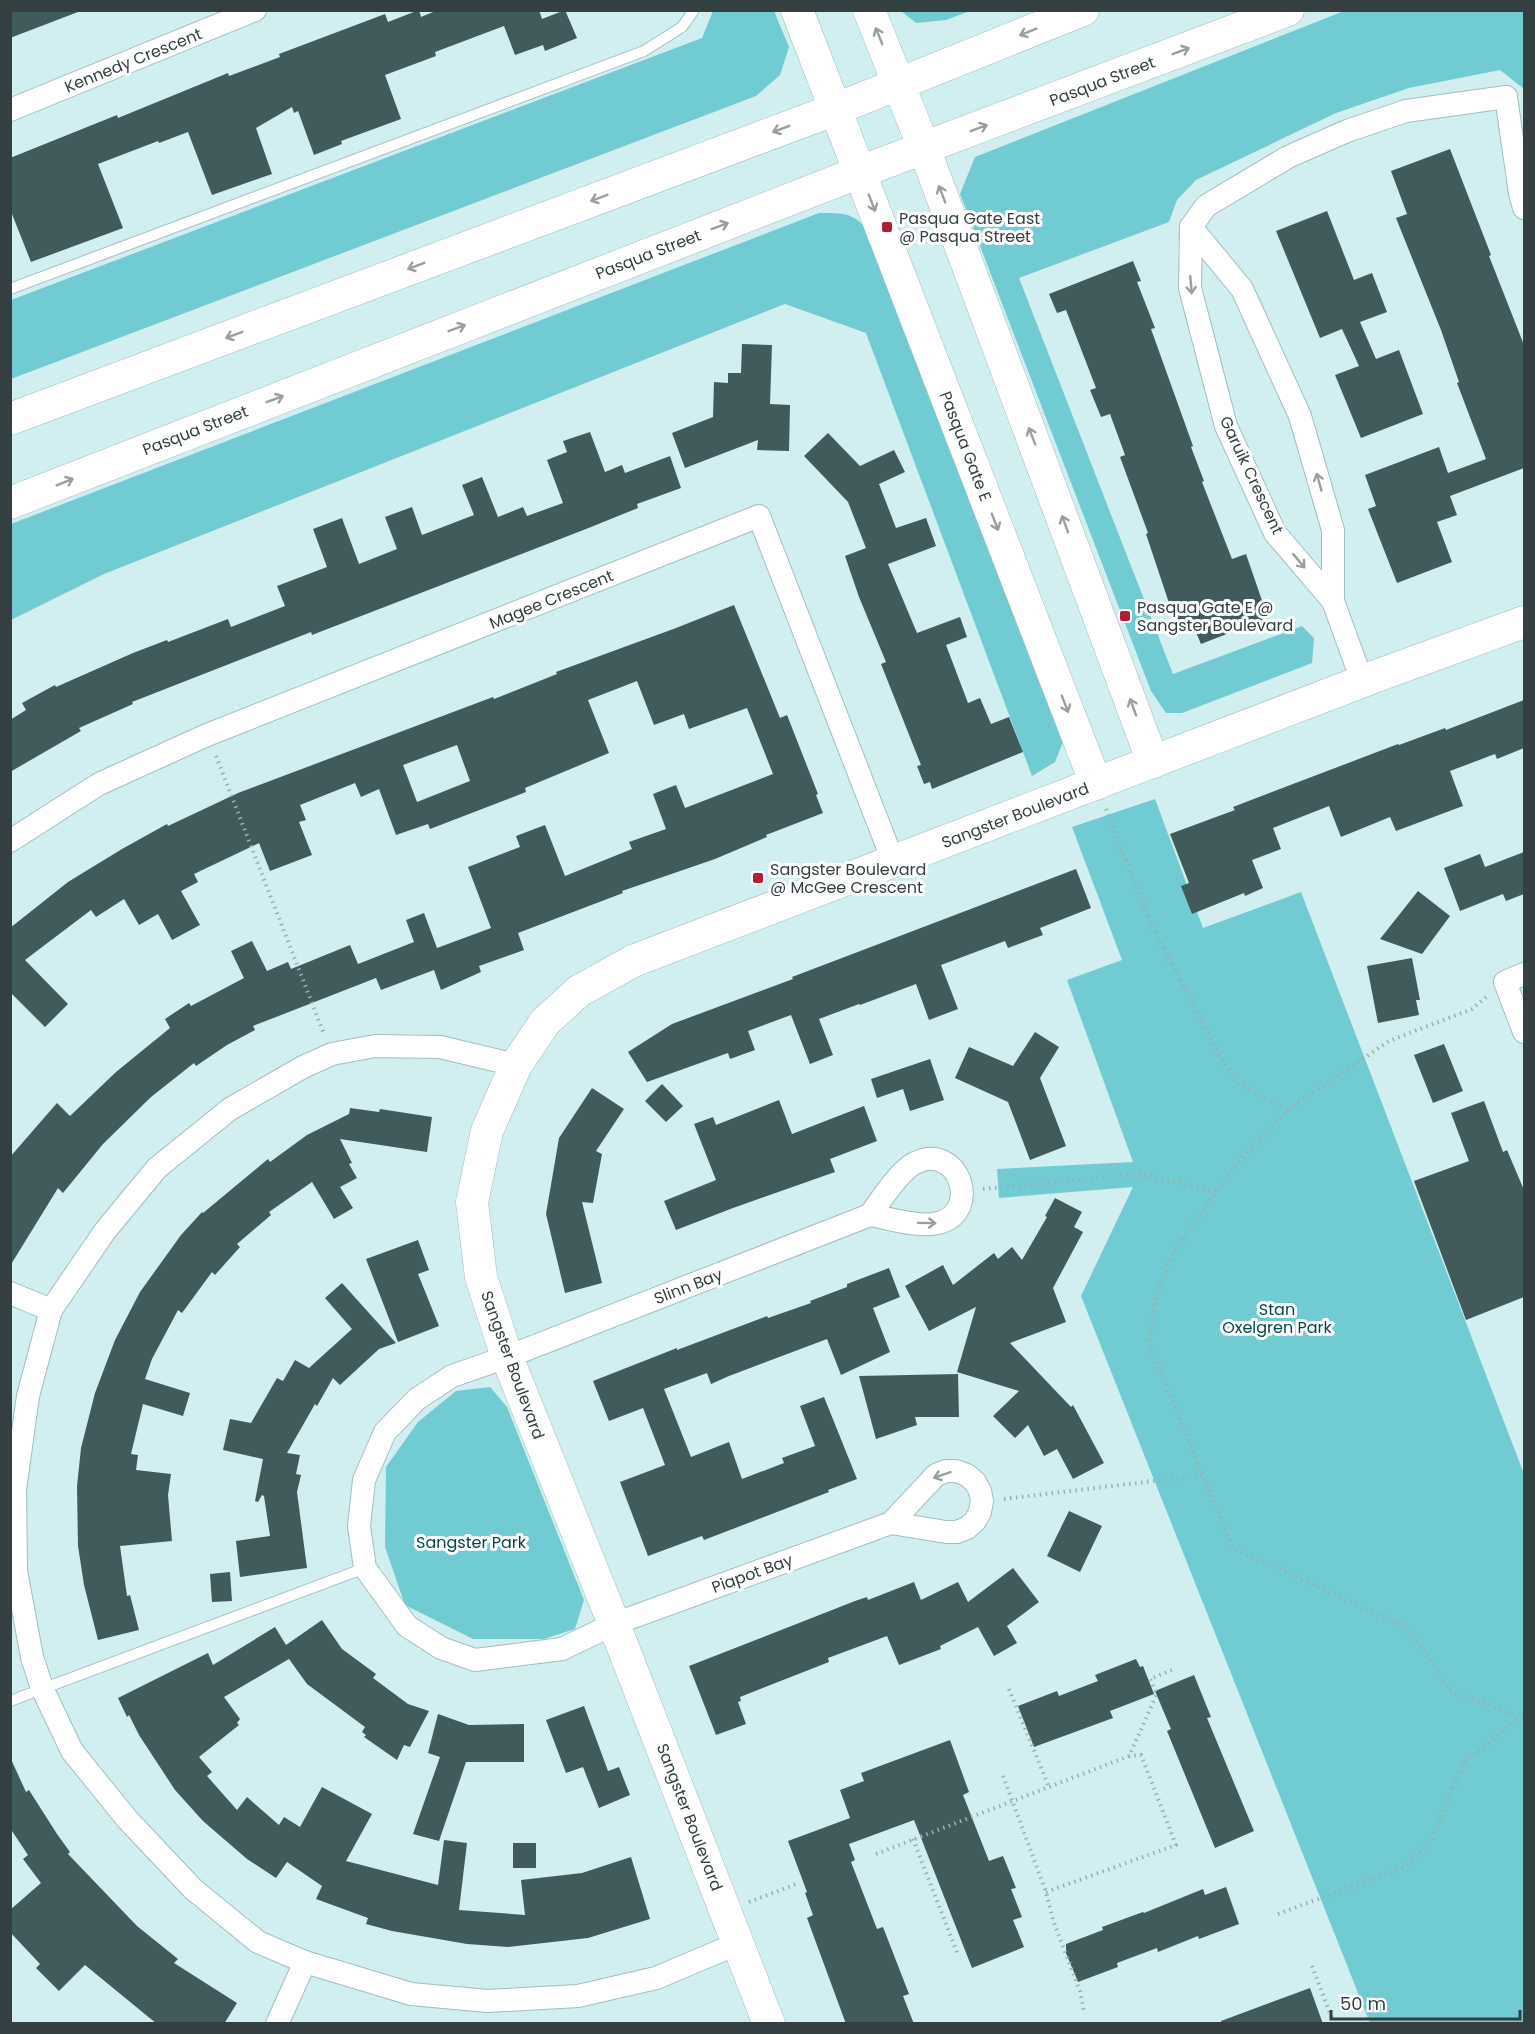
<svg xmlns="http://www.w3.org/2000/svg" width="1535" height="2034" font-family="Poppins,sans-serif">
<rect width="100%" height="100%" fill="#d1eef0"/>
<g fill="#70ccd2">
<path d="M713 11H774L789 47 780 75 756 96 11 379V300L702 38Z"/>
<path d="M901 11H970L946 20 916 23Z"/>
<path d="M1344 11H1524V89L1500 70 1409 88 1336 113 1196 180 1177 200 1169 222 1019 278 1173 674 1302 626 1314 638 1312 663 1182 713H1166L1151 691 960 194 975 157Z"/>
<path d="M819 213C849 213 855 213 873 238L1063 742 1055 762 1032 776 866 333 785 304 104 574 11 620V524Z"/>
<path d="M1155 799 1203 928 1301 892 1524 1474V2023H1370L1081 1296 1133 1187 999 1198 997 1169 1133 1162 1067 980 1122 960 1072 827Z"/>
<path d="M490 1387 507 1407 584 1600 575 1629 544 1639H473L405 1605 385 1547 386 1467 418 1422 456 1391Z"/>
</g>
<g fill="#415b5d" fill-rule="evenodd">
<path d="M10 10H78V12L10 38Z"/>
<path d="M419 10 421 17 438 10H539L542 19 565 10 577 38 545 51 543 45 515 55 504 26 435 52 436 56 385 75 401 119 341 141 342 144 314 155 298 111 294 113 292 107 256 128 272 174 212 195 188 132 159 143 158 141 98 164 123 228 31 262 10 209V158L117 115 118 118 228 73 229 76 280 57 279 54 385 14 388 22Z"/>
<path d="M1450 149 1491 255 1489 256 1524 345V468L1450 496 1457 515 1437 522 1452 562 1397 583 1368 509 1376 506 1365 475 1439 447 1448 473 1486 459 1457 383 1459 382 1441 330 1396 218 1407 214 1391 171Z"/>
<path d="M1327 211 1354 280 1372 273 1387 312 1360 322 1376 359 1399 350 1423 414 1361 438 1335 375 1359 366 1342 329 1320 338 1276 231Z"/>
<path d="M1133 261 1141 281 1137 282 1155 328 1151 329 1193 446 1191 447 1204 481 1202 482 1232 559 1246 554 1268 618 1201 644 1190 618 1176 624 1146 534 1148 533 1120 457 1125 455 1110 414 1101 417 1090 390 1096 388 1066 310 1057 313 1049 294Z"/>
<path d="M742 344 772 345 770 404 790 405 789 451 757 450 758 440 685 468 672 433 713 417 714 382 728 383V373H741Z"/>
<path d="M590 432 605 472 622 465 625 473 670 456 681 488 637 504 638 508 586 529 312 635 311 632 132 702 133 704 79 728 81 731 10 772V720L26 710 22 703 55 685 56 687 133 653 167 640 168 642 228 619 231 627 285 606 277 586 327 567 313 529 342 518 359 564 397 549 385 517 412 507 422 535 474 515 462 485 482 477 498 517 523 507 527 516 563 503 547 460 567 452 563 441Z"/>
<path d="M828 433 860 466 894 450 905 472 879 484 896 528 926 518 936 546 888 564 917 633 960 617 967 637 946 645 968 703 980 698 991 724 1009 717 1023 752 932 789 930 782 924 784 917 766 921 765 881 664 886 662 859 597 845 556 866 548 848 502 804 456Z"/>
<path d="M734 605 780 718 787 715 818 794 816 795 823 813 766 835 767 837 715 859 622 891 623 893 518 933 524 950 479 966 481 972 441 990 434 970 381 990 376 978 253 1026 255 1030 227 1045 196 1066 194 1063 151 1097 103 1144 63 1193 58 1188 10 1266V1157L57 1103 70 1116 116 1072 170 1028 165 1019 189 1003 191 1006 244 978 231 951 252 941 267 971 288 962 291 969 350 945 358 964 414 942 406 920 424 913 437 948 491 928 468 867 520 847 516 836 545 825 565 876 632 849 629 842 666 829 653 794 676 785 685 808 773 774 747 708 689 729 684 714 654 725 637 681 588 700 609 753 525 788 526 792 430 829 428 824 396 835 379 789 361 797 355 783 300 805 306 820 299 822 312 855 270 871 259 843 194 874 198 882 181 891 200 925 172 940 158 914 139 925 124 899 96 917 91 910 25 960 68 1004 45 1027 10 992V928L68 882 122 849 167 824 168 826 238 793 493 697 494 699 557 674 556 672 676 628ZM457 745 470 781 417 802 403 765Z"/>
<path d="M1524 700V748L1497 759 1495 754 1450 771 1463 806 1396 831 1390 817 1341 837 1329 806 1273 828 1281 849 1252 860 1263 888 1245 896 1244 893 1192 914 1181 886 1189 883 1170 834 1235 810 1233 807 1398 744 1399 745 1445 728 1446 730Z"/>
<path d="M1524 852V894L1506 901 1503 894 1460 911 1444 868 1480 854 1485 867Z"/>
<path d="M1076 869 1091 908 1040 928 1043 935 1008 948 1005 941 941 965 958 1009 929 1020 916 984 860 1005 859 1004 819 1019 833 1055 810 1064 791 1015 748 1031 755 1050 730 1059 728 1053 647 1082 628 1052 672 1024 793 979 792 977Z"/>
<path d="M1418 891 1450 916 1422 954 1380 939Z"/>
<path d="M1412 958 1420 1000H1416L1419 1015 1378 1023 1367 966Z"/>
<path d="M1035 1032 1059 1047 1040 1078 1066 1146 1030 1160 1008 1102 955 1078 969 1047 1013 1066Z"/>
<path d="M1444 1044 1463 1091 1433 1103 1414 1055Z"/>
<path d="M930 1059 944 1100 910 1111 903 1089 877 1098 871 1079Z"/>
<path d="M662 1084 683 1106 666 1122 645 1101Z"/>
<path d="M592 1088 624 1109 596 1151 602 1154 593 1203 582 1202 602 1283 565 1293 546 1214 559 1138Z"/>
<path d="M779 1100 792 1134 864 1106 877 1141 830 1159 835 1172 733 1208 676 1230 664 1201 716 1180 694 1124 713 1117 716 1125Z"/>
<path d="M1484 1101 1503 1152 1507 1150 1524 1190V1297L1466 1320 1414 1181 1469 1161 1451 1113Z"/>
<path d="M350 1108 379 1112 380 1109 432 1117 427 1152 340 1139 352 1163 349 1164 357 1178 340 1187 353 1208 334 1219 312 1182 269 1212 271 1215 237 1244 240 1247 215 1275 212 1272 182 1313 178 1310 152 1359 145 1379 190 1393 183 1416 143 1404 131 1454 138 1455 136 1470 171 1474 168 1495 172 1541 120 1546 127 1596 130 1595 139 1630 98 1640 84 1585 78 1546 77 1486 81 1448 95 1393 115 1340 140 1292 181 1235 202 1212 203 1213 268 1159 270 1162 307 1135 349 1114Z"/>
<path d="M1055 1198 1082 1212 1074 1227 1083 1232 1053 1288 1066 1322 1010 1343 1071 1407 1073 1405 1104 1463 1073 1479 1057 1449 1044 1456 1028 1425 1015 1438 993 1416 1019 1391 957 1372 976 1307 929 1331 905 1286 943 1265 953 1285 994 1253 998 1259 1012 1247 1022 1260 1047 1217 1045 1216Z"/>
<path d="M418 1240 429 1270 418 1274 439 1326 398 1342 366 1259Z"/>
<path d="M889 1268 900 1297 873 1308 890 1352 841 1375 827 1339 729 1376 711 1384 707 1373 664 1389 691 1457 729 1442 742 1479 784 1463 782 1458 815 1446 800 1406 824 1397 857 1479 828 1490 829 1492 704 1540 702 1536 648 1556 620 1482 665 1465 643 1408 609 1421 593 1381 677 1348V1350L767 1316 768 1318 811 1303 810 1301 847 1287V1284Z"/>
<path d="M342 1283 396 1343 379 1349 340 1385 333 1378 317 1406 315 1404 287 1453 300 1455 296 1474 301 1475 297 1492 307 1568 240 1577 236 1541 270 1536 264 1496 262 1495 258 1502 255 1501 263 1459 223 1450 230 1419 251 1423 277 1378 283 1381 295 1360 309 1368 352 1329 325 1298Z"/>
<path d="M958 1374 959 1417H915L917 1425 876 1439 859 1376Z"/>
<path d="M1069 1511 1102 1526 1080 1572 1047 1556Z"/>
<path d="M1013 1568 1039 1602 1007 1626 1017 1643 994 1656 978 1627 940 1646 941 1649 899 1665 887 1636 828 1658 829 1662 740 1697 741 1701 738 1702 746 1724 716 1735 689 1666 855 1601 867 1597 868 1600 914 1582 921 1600 958 1582 968 1602Z"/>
<path d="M230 1572 232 1601 212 1602 210 1574Z"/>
<path d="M322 1620 342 1649 376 1674 373 1678 408 1704 429 1711 410 1747 404 1745 397 1760 364 1737 366 1735 362 1732 365 1727 307 1684 289 1659 224 1697 240 1719 237 1723 239 1725 199 1757 212 1772 207 1776 237 1810 247 1797 279 1825 284 1817 300 1827 322 1787 372 1814 346 1861 438 1885 444 1840 467 1843 459 1910 525 1915 521 1880 582 1873 631 1857 650 1919 588 1938 508 1947 467 1944 392 1931 366 1924 368 1918 316 1899 322 1886 287 1862 276 1878 247 1859 203 1821 175 1790 139 1735 129 1715 127 1717 118 1698 208 1653 213 1665 275 1627 286 1645Z"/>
<path d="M1136 1659 1140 1667 1143 1666 1154 1694 1110 1711 1113 1718 1034 1747 1018 1706 1057 1691 1059 1696 1098 1681 1095 1675Z"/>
<path d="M1194 1675 1211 1717 1207 1718 1254 1831 1215 1848 1167 1731 1171 1729 1155 1691Z"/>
<path d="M584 1706 608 1771 619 1767 630 1795 599 1808 583 1767 566 1773 546 1720Z"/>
<path d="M438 1714 469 1725 524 1724V1762H466L439 1841 413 1834 440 1757 428 1753Z"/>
<path d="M950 1740 969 1792 963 1795 989 1861 1003 1856 1016 1888 1011 1889 1022 1917 1013 1920 1024 1947 972 1968 914 1820 849 1844 855 1860 851 1862 877 1929 883 1927 909 1994 903 1996 914 2024H846L807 1918 813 1915 805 1893 807 1892 788 1841 850 1818 840 1790 864 1781 861 1773Z"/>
<path d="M10 1757 26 1792 29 1790 57 1834 70 1852 68 1854 137 1926 178 1959 174 1963 237 2003 224 2024H157L85 1965 59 1991 36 1968 40 1964 10 1932V1910L41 1883 23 1859 28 1855 10 1828Z"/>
<rect x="513" y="1843" width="23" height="25"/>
<path d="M1226 1887 1239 1924 1199 1939 1198 1936 1158 1952 1157 1948 1117 1963 1118 1967 1078 1982 1066 1953V1944L1103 1930 1102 1927 1143 1912 1144 1913 1203 1889 1205 1895Z"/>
<path d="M1310 1988 1323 2024H1221V2021Z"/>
</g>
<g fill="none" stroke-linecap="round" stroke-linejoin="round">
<defs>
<g id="lane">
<path d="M10 289 644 51 682 27 694 10"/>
<path d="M10 1701 365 1568"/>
</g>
<g id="street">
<path d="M1506 97 1520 193 1524 208"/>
<path d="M10 110 255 10"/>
<path d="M1191 227 1242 289 1300 416 1333 530V601L1362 681"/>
<path d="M1333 601 1275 533 1226 426 1190 288 1191 227 1206 206 1288 157 1347 131 1406 111 1506 97"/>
<path d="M10 841 99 784 207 735 759 516 893 861"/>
<path d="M1524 974 1505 982 1524 1032"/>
<path d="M516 1065 440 1047 375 1046 332 1054 303 1067 230 1109 157 1168 105 1231 51 1310 28 1396 15 1490 16 1571 32 1657 42 1688 72 1751 127 1819 193 1889 258 1942 305 1962 411 1994 488 2001 578 1996 656 1978 739 1943"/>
<path d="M870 1215C888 1218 920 1228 938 1223 983 1212 958 1141 915 1163 899 1171 881 1200 870 1215L507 1357 452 1376 417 1399 385 1432 364 1480 359 1526 365 1568 407 1626 441 1648 475 1660 562 1649 614 1624 891 1523 936 1475 946 1471H956L967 1475 975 1482 980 1491 982 1501 980 1512 975 1521 967 1528 957 1532H946L891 1523"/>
<path d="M10 1293 51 1310"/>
<path d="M277 2024 305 1962"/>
</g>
<g id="secondary">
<path d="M797 10 1096 784"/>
<path d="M869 10 924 148 1153 762"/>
<path d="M10 419 836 109 1083 10"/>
<path d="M10 503 860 172 1288 10"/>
<path d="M769 2024 614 1624 507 1357 481 1277 472 1202 487 1131 516 1065 545 1022 579 991 633 961 1379 675 1524 622"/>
</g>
</defs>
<use href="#lane" stroke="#a2bec0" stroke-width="12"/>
<use href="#street" stroke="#a2bec0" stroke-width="24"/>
<use href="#secondary" stroke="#a2bec0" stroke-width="33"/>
<g stroke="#99b0b1" stroke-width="4" stroke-dasharray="1.5 4.5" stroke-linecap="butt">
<path d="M216 756 324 1034"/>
<path d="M1106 809 1150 922 1219 1054 1237 1083 1288 1110"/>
<path d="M1486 997 1472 1009 1389 1041 1288 1110 1235 1166 1174 1251 1157 1291 1149 1344 1233 1548 1405 1627 1429 1657 1449 1690 1524 1719"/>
<path d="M983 1189 1140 1174 1216 1192"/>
<path d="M1004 1499 1203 1475"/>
<path d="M1009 1689 1049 1787"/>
<path d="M1003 1776 1046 1892 1053 1920 1080 1991 1084 2012"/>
<path d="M913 1839 958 1955"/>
<path d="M876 1854 1129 1756 1157 1694 1150 1679 1172 1670"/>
<path d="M1046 1892 1176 1845 1141 1755 1129 1756"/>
<path d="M749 1902 799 1883"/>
<path d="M1278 1914 1404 1867 1431 1841 1463 1763 1524 1714"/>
<path d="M1312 1966 1334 2024"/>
</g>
<use href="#lane" stroke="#fff" stroke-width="10"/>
<use href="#street" stroke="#fff" stroke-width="22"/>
<use href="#secondary" stroke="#fff" stroke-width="32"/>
</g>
<defs><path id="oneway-shaft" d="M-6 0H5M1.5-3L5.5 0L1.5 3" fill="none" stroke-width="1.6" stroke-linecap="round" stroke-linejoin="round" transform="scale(1.5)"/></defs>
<g stroke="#999fa0">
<use href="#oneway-shaft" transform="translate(1028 32) rotate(158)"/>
<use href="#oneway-shaft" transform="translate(879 36) rotate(-112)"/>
<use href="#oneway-shaft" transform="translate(1181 51) rotate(-21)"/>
<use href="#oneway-shaft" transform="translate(979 128) rotate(-21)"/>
<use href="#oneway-shaft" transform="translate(781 129) rotate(159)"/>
<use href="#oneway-shaft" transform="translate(942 194) rotate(-111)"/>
<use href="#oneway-shaft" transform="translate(599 198) rotate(159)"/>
<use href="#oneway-shaft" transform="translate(872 203) rotate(69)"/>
<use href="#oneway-shaft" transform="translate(720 226) rotate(-21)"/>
<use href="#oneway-shaft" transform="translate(416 266) rotate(159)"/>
<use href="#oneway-shaft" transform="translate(1191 285) rotate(85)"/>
<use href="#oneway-shaft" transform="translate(457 328) rotate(-21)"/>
<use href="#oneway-shaft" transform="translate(234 335) rotate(159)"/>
<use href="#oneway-shaft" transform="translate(275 399) rotate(-21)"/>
<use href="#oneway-shaft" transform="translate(1032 436) rotate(-111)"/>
<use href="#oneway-shaft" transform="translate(65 482) rotate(-22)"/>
<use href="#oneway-shaft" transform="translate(1319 482) rotate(-106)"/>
<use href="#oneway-shaft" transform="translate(995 522) rotate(69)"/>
<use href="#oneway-shaft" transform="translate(1065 524) rotate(-110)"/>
<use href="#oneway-shaft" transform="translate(1299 561) rotate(50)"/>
<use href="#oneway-shaft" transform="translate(1065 704) rotate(69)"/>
<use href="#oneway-shaft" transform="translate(1133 707) rotate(-110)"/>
<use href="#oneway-shaft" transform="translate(927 1223) rotate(1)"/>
<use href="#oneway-shaft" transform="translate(942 1475) rotate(161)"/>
</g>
<g fill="#b21f32" stroke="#fff" stroke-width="2">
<rect x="881" y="221" width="12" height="12" rx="3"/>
<rect x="1119" y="610" width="12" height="12" rx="3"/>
<rect x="752" y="872" width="12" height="12" rx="3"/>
</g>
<g text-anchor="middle" stroke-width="6" stroke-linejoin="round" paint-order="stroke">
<g font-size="16" fill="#333f40" stroke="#fff">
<text transform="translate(133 60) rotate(-22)" y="6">Kennedy Crescent</text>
<text transform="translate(1102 81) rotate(-21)" y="6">Pasqua Street</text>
<text transform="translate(648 254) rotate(-21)" y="6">Pasqua Street</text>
<text transform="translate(195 430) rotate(-21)" y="6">Pasqua Street</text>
<text transform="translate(966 446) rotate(69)" y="6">Pasqua Gate E</text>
<text transform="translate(1252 475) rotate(65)" y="6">Garuik Crescent</text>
<text transform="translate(551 599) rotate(-22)" y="6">Magee Crescent</text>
<text transform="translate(1015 815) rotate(-21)" y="6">Sangster Boulevard</text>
<text transform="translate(688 1286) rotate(-21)" y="6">Slinn Bay</text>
<text transform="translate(513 1365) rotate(70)" y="6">Sangster Boulevard</text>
<text transform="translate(752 1573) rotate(-20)" y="6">Piapot Bay</text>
<text transform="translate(690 1817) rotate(69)" y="6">Sangster Boulevard</text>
</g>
<g font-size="16" fill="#333f40" stroke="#fff" text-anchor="start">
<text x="899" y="224">Pasqua Gate East<tspan x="899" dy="18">@ Pasqua Street</tspan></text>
<text x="1137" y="613">Pasqua Gate E @<tspan x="1137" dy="18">Sangster Boulevard</tspan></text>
<text x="770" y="875">Sangster Boulevard<tspan x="770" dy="18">@ McGee Crescent</tspan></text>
</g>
<g font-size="16" fill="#00474b" stroke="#fff">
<text x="1277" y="1315">Stan<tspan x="1277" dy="18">Oxelgren Park</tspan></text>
<text x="471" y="1548">Sangster Park</text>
</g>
</g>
<rect width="1535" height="2034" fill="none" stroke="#333f40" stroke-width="24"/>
<path d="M1331 2010v9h189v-9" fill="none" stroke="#333f40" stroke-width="3"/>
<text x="1340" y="2010" font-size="18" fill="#333f40" stroke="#ffffff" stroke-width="4.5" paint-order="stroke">50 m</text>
</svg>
